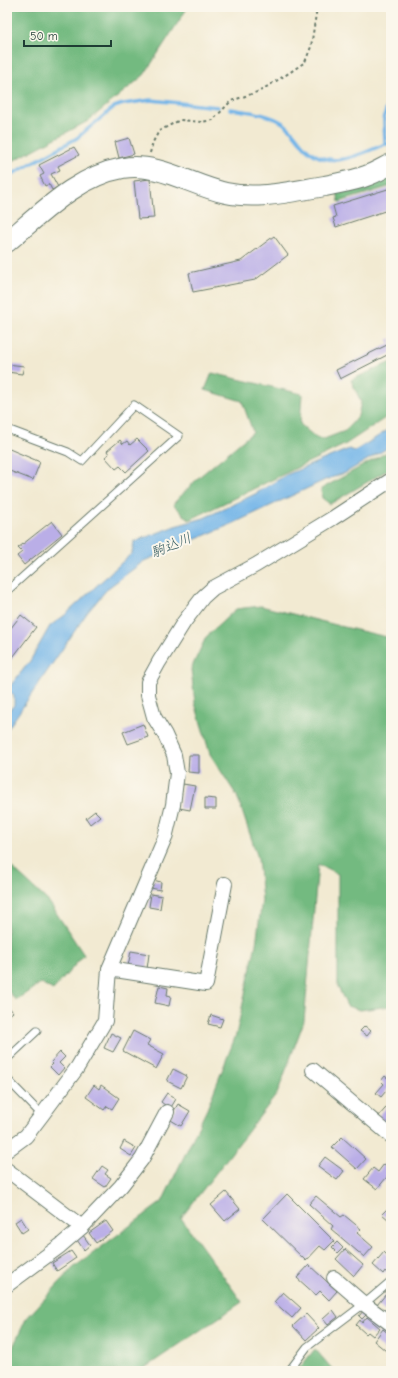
<svg xmlns="http://www.w3.org/2000/svg" width="398" height="1378" font-family="'Comic Neue','Klee One',sans-serif">
<rect width="100%" height="100%" fill="#fbf7ec"/>
<filter id="ink" filterUnits="userSpaceOnUse"><feTurbulence type="fractalNoise" baseFrequency=".025" numOctaves="2"/><feDisplacementMap in="SourceGraphic" scale="8" xChannelSelector="R" yChannelSelector="G"/><feConvolveMatrix kernelMatrix="1 2 1 2 8 2 1 2 1" color-interpolation-filters="sRGB"/></filter>
<filter id="wash" filterUnits="userSpaceOnUse"><feTurbulence type="fractalNoise" baseFrequency=".012" numOctaves="4" result="noise"/><feDisplacementMap in="SourceGraphic" scale="16" xChannelSelector="R" yChannelSelector="G"/><feGaussianBlur stdDeviation="0.9" result="paint"/><feColorMatrix in="noise" values="0 0 0 0 0 0 0 0 0 0 0 0 0 0 0 0 0 1.4 0 .05"/><feComposite in="paint" operator="in"/></filter>
<g filter="url(#wash)">
<rect width="100%" height="100%" fill="#f2ead2"/>
<g fill="#73ba80" stroke="#497c5a">
<path d="M7 7H188L144 75 88 121 7 164Z"/>
<path d="M391 173V186L339 202 337 191Z"/>
<path d="M391 362V414L346 444 189 520 173 504 199 477 253 432 242 401 205 390 212 373 302 394 300 424 316 438 324 439 345 431 358 416 361 402 351 380Z"/>
<path d="M391 450V468L330 504 322 498 321 489Z"/>
<path d="M261 606 344 627 391 638V1006L360 1010 347 1006 338 987V874L318 864 304 1021 277 1094 181 1218 242 1302 140 1371H7V1360L26 1319 73 1268 162 1202 207 1109 236 1035 256 944 262 900 258 858 237 796 210 754 195 703 191 669 206 637 236 609Z"/>
<path d="M7 863 49 902 84 955 53 990 41 983 16 1000 7 990Z"/>
<path d="M315 1349 334 1371H297Z"/>
</g>
<path fill="#73b5e8" stroke="#49798e" d="M391 428V446L345 473 325 480 234 523 144 561 108 588 87 613 7 730V713L14 705V696L7 690 30 661 50 626 65 615 132 553 134 542 175 526 204 518 255 494 286 475 349 449 355 451Z"/>
<g fill="none" stroke-linecap="round" stroke-linejoin="round">
<g stroke="#73b5e8" stroke-width="3.5">
<path d="M230 109C249 112 267 113 283 123 292 129 297 138 304 146 328 172 359 155 385 144H391"/>
<path d="M385 144 384 118 391 92"/>
<path d="M7 177 77 138 114 107 123 104 151 100 218 107"/>
</g>
</g>
<g id="blocks">
<g fill="#baaee7">
<path d="M129 138 134 154 119 158 115 142Z"/>
<path d="M74 147 79 155 58 166 60 170 51 174 58 187 52 190 49 184 45 186 40 176 44 174 39 165Z"/>
<path d="M150 179 154 218 138 219 134 181Z"/>
<path d="M391 188V209L336 227 333 218 336 217 333 206Z"/>
<path d="M274 236 288 255 255 280 193 292 189 273 241 261Z"/>
<path d="M391 338V353L340 379 336 370 389 344 387 340Z"/>
<path d="M7 364 24 366 22 374 7 372Z"/>
<path d="M137 439 149 451 126 472 120 466 116 469 105 457 109 454 107 451 120 440 123 444 127 441 130 445Z"/>
<path d="M7 448 40 462 33 480 7 470Z"/>
<path d="M52 521 62 534 24 565 17 556 22 552 18 548Z"/>
<path d="M21 615 36 627 7 665V633Z"/>
<path d="M143 724 148 737 128 744 123 732Z"/>
<path d="M189 755H199V773L188 772Z"/>
<path d="M183 784 195 786 190 810 179 808Z"/>
<path d="M205 798 216 799V809H205Z"/>
<path d="M95 811 100 816 90 824 86 818Z"/>
<path d="M153 880 161 882 160 890 151 888Z"/>
<path d="M151 894 162 896 160 909 149 907Z"/>
<path d="M131 951 149 954 147 969 128 966Z"/>
<path d="M159 986 168 988 167 995 171 996 169 1006 155 1003Z"/>
<path d="M7 1005 13 1012 7 1017Z"/>
<path d="M211 1015 223 1019 220 1027 208 1024Z"/>
<path d="M365 1026 371 1031 367 1036 360 1031Z"/>
<path d="M133 1031 150 1040 147 1045 164 1054 156 1069 123 1051Z"/>
<path d="M111 1033 121 1038 113 1052 104 1048Z"/>
<path d="M60 1052 65 1057 59 1063 64 1068 58 1075 50 1067 53 1064 51 1062Z"/>
<path d="M173 1069 187 1076 181 1088 167 1081Z"/>
<path d="M385 1076 391 1081V1085L381 1097 376 1093 384 1084 381 1081Z"/>
<path d="M94 1085 99 1089 101 1085 119 1098 112 1109 107 1106 104 1110 86 1097Z"/>
<path d="M167 1093 176 1099 170 1109 161 1102Z"/>
<path d="M391 1102V1120L387 1124 378 1117Z"/>
<path d="M178 1104 190 1111 181 1126 169 1119Z"/>
<path d="M342 1137 366 1159 357 1169 332 1147Z"/>
<path d="M124 1141 136 1148 131 1156 120 1149Z"/>
<path d="M325 1157 344 1171 337 1180 318 1166Z"/>
<path d="M384 1164 391 1169V1172L377 1189 364 1179 373 1168 378 1172Z"/>
<path d="M102 1166 108 1170 105 1174 111 1178 105 1187 93 1179Z"/>
<path d="M226 1192 240 1209 225 1221 211 1205Z"/>
<path d="M287 1194 334 1241 325 1250 320 1246 306 1261 263 1219Z"/>
<path d="M316 1196 341 1217 344 1215 361 1229 357 1233 373 1247 364 1257 331 1229 333 1226 309 1204Z"/>
<path d="M391 1205V1219L389 1220 382 1214Z"/>
<path d="M21 1218 28 1229 22 1233 15 1222Z"/>
<path d="M106 1221 113 1231 96 1243 89 1233Z"/>
<path d="M83 1235 90 1245 84 1250 77 1240Z"/>
<path d="M337 1242 343 1248 338 1253 332 1247Z"/>
<path d="M345 1249 363 1265 354 1276 336 1259Z"/>
<path d="M71 1251 76 1258 57 1271 52 1263Z"/>
<path d="M384 1252 391 1259 390 1276 385 1271 383 1274 373 1265Z"/>
<path d="M309 1265 337 1291 329 1300 320 1291 316 1295 297 1278Z"/>
<path d="M283 1292 301 1308 292 1318 274 1302Z"/>
<path d="M386 1294 391 1299V1316L377 1305Z"/>
<path d="M333 1310 338 1317 328 1325 323 1319Z"/>
<path d="M364 1310 367 1314 362 1319 359 1316Z"/>
<path d="M306 1314 319 1328 306 1340 293 1326Z"/>
<path d="M367 1317 380 1328 373 1336 368 1332 366 1334 356 1325 360 1320 362 1323Z"/>
<path d="M383 1329 391 1336V1355L374 1341Z"/>
</g>
</g>
</g>
<g filter="url(#ink)">
<use href="#blocks" fill-opacity="0" stroke="#697a6b" stroke-width="1"/>
<g fill="none" stroke-linecap="round" stroke-linejoin="round">
<defs>
<g id="lane">
<path d="M7 429 68 452 82 461 134 405 179 436 7 591"/>
<path d="M7 1059 37 1031"/>
<path d="M7 1079 42 1115"/>
<path d="M289 1371 307 1347 364 1304 391 1281"/>
</g>
<g id="street">
<path d="M109 969 206 984 225 884"/>
<path d="M313 1070 391 1136"/>
<path d="M7 1150 26 1136 42 1115 77 1068 105 1021 109 969 165 838 173 805 177 773 174 755 165 735 154 717 148 695V682L159 662 184 622 203 597 213 588 256 565 333 518 391 480"/>
<path d="M7 1170 82 1227"/>
<path d="M334 1278 364 1304 391 1324"/>
<path d="M7 1285 60 1246 82 1227 121 1186 142 1159 167 1112"/>
</g>
<path id="secondary" d="M7 242C42 213 77 176 123 168 159 162 192 186 226 193 258 200 293 191 325 186 338 183 354 181 366 176 375 173 383 168 391 164"/>
</defs>
<use href="#lane" stroke="#697a6b" stroke-width="9"/>
<use href="#street" stroke="#697a6b" stroke-width="16"/>
<use href="#secondary" stroke="#697a6b" stroke-width="22"/>
<path stroke="#697a6b" stroke-width="2" stroke-dasharray="3 3" stroke-linecap="butt" d="M150 153 153 142 159 131 180 120 202 122 213 120 231 101 260 91 289 73 305 62 311 47 317 7"/>
<use href="#lane" stroke="#fff" stroke-width="7"/>
<use href="#street" stroke="#fff" stroke-width="14"/>
<use href="#secondary" stroke="#fff" stroke-width="20"/>
</g>
</g>
<g text-anchor="middle" stroke-width="4" stroke-linejoin="round" paint-order="stroke">
<g font-size="14" font-style="italic" fill="#345b61" stroke="#fbf7ec">
<text transform="translate(171 545) rotate(-23)" y="5">駒込川</text>
</g>
</g>
<rect width="398" height="1378" fill="none" stroke="#fbf7ec" stroke-width="24"/>
<path d="M24 40v6h87v-6" fill="none" stroke="#1f3d34" stroke-width="2"/>
<text x="30" y="40" font-size="12" fill="#1f3d34" stroke="#fbf7ec" stroke-width="3" paint-order="stroke">50 m</text>
</svg>
